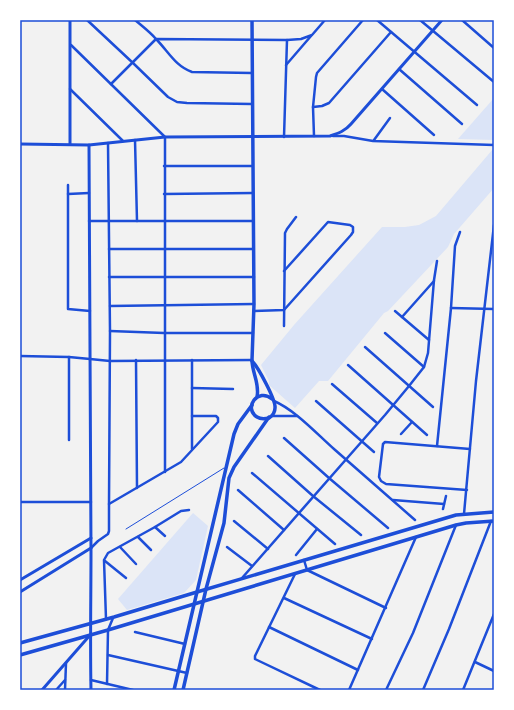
<svg xmlns="http://www.w3.org/2000/svg" width="514" height="710" font-family="'Asap Condensed',sans-serif">
<rect width="100%" height="100%" fill="#f2f2f2"/>
<g fill="#dbe4f7">
<path d="M494 98V140L458 139Z"/>
<path d="M493 149H494V188L454 234 448 247 388 311 384 313 328 381H319L295 408 269 385V381L261 365 294 325 382 227H405L419 225 436 216Z"/>
<path d="M193 513 208 526 196 580 184 593 127 610 118 599Z"/>
</g>
<g fill="none" stroke-linecap="round" stroke-linejoin="round">
<path stroke="#1d4ed8" stroke-width="1" d="M126 529 224 468"/>
<g stroke="#1d4ed8" stroke-width="2.5">
<path d="M87 20 133 63 168 97 177 102 187 103 252 104"/>
<path d="M135 20C142 26 150 32 156 39 168 51 175 66 192 72L252 73"/>
<path d="M377 20 477 105"/>
<path d="M420 20 494 82"/>
<path d="M462 20 494 48"/>
<path d="M71 45 165 137V472"/>
<path d="M286 65 311 36"/>
<path d="M399 69 462 124"/>
<path d="M111 84 156 39 287 40 301 39 312 35 325 20"/>
<path d="M70 89 123 141"/>
<path d="M382 89 434 135"/>
<path d="M313 107 322 106 329 103 391 32"/>
<path d="M314 136 313 107 316 77 317 73 363 20"/>
<path d="M333 136H344L373 141 494 145"/>
<path d="M284 137 287 40"/>
<path d="M135 140 137 221"/>
<path d="M374 140 390 118"/>
<path d="M164 166H252"/>
<path d="M68 185V309L90 311"/>
<path d="M68 194 89 193"/>
<path d="M164 194 253 193"/>
<path d="M89 221H253"/>
<path d="M109 249H253"/>
<path d="M109 277H254"/>
<path d="M110 306 254 304"/>
<path d="M451 308 494 309"/>
<path d="M254 311 284 310 351 235 353 232V227L350 225 328 222 284 271"/>
<path d="M395 311 429 340"/>
<path d="M402 317 434 281"/>
<path d="M284 326 285 233 287 229 296 217"/>
<path d="M110 331 164 333H253"/>
<path d="M385 333 424 367"/>
<path d="M365 347 433 407"/>
<path d="M20 356 69 357 90 359 110 361 252 360"/>
<path d="M136 360 137 488"/>
<path d="M192 360V449"/>
<path d="M348 365 427 435"/>
<path d="M332 384 377 423"/>
<path d="M192 388 233 389"/>
<path d="M274 401C295 410 316 433 334 449 361 473 388 496 415 520"/>
<path d="M316 401 374 452"/>
<path d="M272 416H297"/>
<path d="M401 434 412 422"/>
<path d="M284 438 329 478 388 528"/>
<path d="M69 440V357"/>
<path d="M437 446 451 308 455 246 460 232"/>
<path d="M268 456 313 496 361 535"/>
<path d="M252 473 335 544"/>
<path d="M238 490 284 530"/>
<path d="M467 490 386 484 381 481 379 477 383 444 385 442 470 449"/>
<path d="M393 500 444 504"/>
<path d="M20 502H91"/>
<path d="M109 504 181 462 218 422V418L216 416H192"/>
<path d="M443 509 446 496"/>
<path d="M464 514 476 381 494 225"/>
<path d="M234 521 268 549"/>
<path d="M155 527 165 536"/>
<path d="M138 537 151 550"/>
<path d="M120 547 136 564"/>
<path d="M227 547 252 566"/>
<path d="M91 548 98 541 108 534 109 531V504L110 331 108 143"/>
<path d="M296 555 317 529"/>
<path d="M304 560 307 570 386 608"/>
<path d="M105 561 126 578"/>
<path d="M295 574 255 656V659L257 660 320 690"/>
<path d="M242 578 385 415 409 386 424 367 428 353 434 280 437 261"/>
<path d="M284 598 372 639"/>
<path d="M106 619 104 560 108 553 155 527 181 511 189 510"/>
<path d="M269 627 358 670"/>
<path d="M135 632 185 644"/>
<path d="M108 655 187 673"/>
<path d="M475 662 494 671"/>
<path d="M91 680 133 690"/>
<path d="M107 684 108 630 113 618"/>
<path d="M56 690 65 680"/>
<path d="M65 690 66 663"/>
<path d="M349 690 416 537"/>
<path d="M386 690 413 633 456 525"/>
<path d="M423 690 449 629 491 521"/>
<path d="M463 690 494 614"/>
</g>
<g stroke="#1d4ed8" stroke-width="3">
<path d="M20 144 89 145 165 137 330 136C339 133 345 131 351 124L442 20"/>
<path d="M70 144V20"/>
<path d="M89 145C89 280 90 415 91 551 91 597 90 644 91 690"/>
<path d="M20 580 91 538"/>
<path d="M20 592 91 548"/>
<path d="M42 690 91 634"/>
</g>
<g stroke="#1d4ed8" stroke-width="3.5">
<path d="M252 20 254 304 252 360C252 373 260 384 257 397"/>
<path d="M252 361C258 367 276 400 275 408 275 412 272 416 269 418 265 419 260 419 257 417 243 408 258 387 272 399"/>
<path d="M174 690 234 434 238 424 252 405"/>
<path d="M183 690 206 589 224 523 229 478 234 467 269 417"/>
</g>
<g stroke="#1d4ed8" stroke-width="3.5">
<path d="M20 643 114 617 197 592 456 515 494 512"/>
<path d="M20 655 108 630 456 525 466 523 494 521"/>
</g>
</g>
<rect width="514" height="710" fill="none" stroke="#ffffff" stroke-width="42"/>
<rect x="21" y="21" width="472" height="668" fill="none" stroke="#1d4ed8" stroke-width="1.5"/>
</svg>
